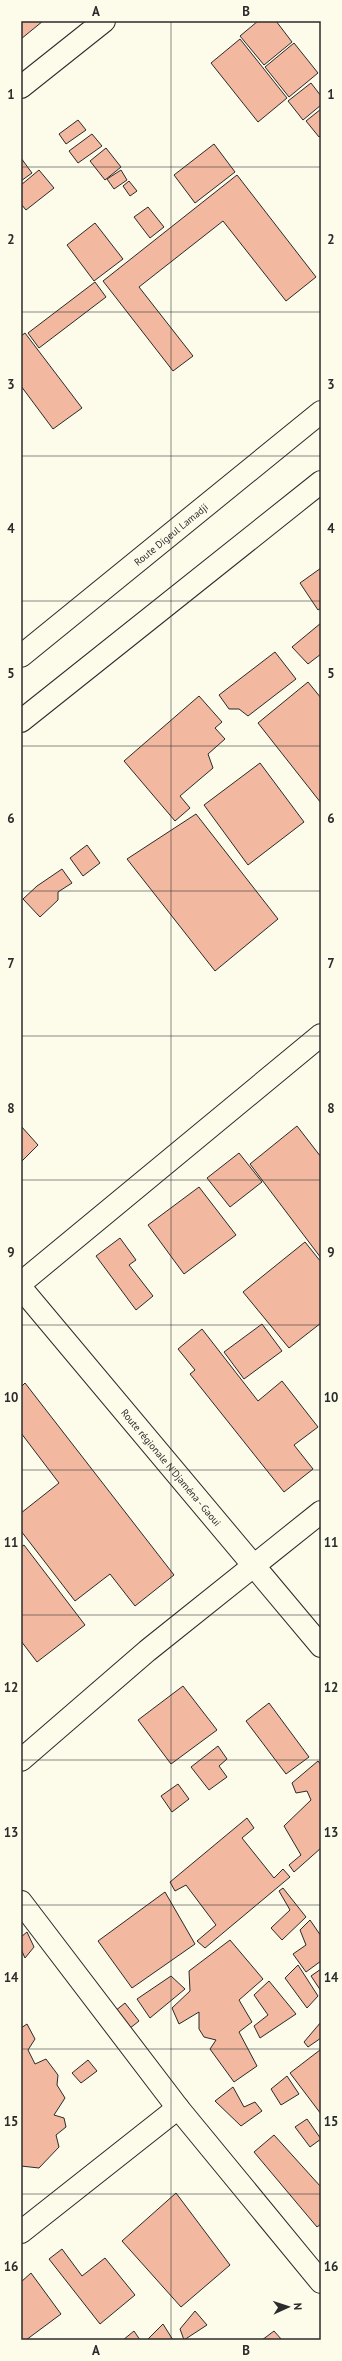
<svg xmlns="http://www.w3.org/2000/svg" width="342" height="2361" font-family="'PT Sans',sans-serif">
<rect width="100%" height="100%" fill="#fdfbea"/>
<g fill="#f2b8a0" stroke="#2b2b2b">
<path d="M21 21H43L21 39Z"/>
<path d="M258 21H276L292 42 264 65 240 36Z"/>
<path d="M240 39 287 98 258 122 211 63Z"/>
<path d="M294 43 318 73 289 97 265 67Z"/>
<path d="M311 83 321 96V105L303 120 288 101Z"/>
<path d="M321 109V135L319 137 306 121Z"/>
<path d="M78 120 86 130 66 144 59 134Z"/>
<path d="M92 134 102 146 78 163 69 151Z"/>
<path d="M214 144 235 172 195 203 174 175Z"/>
<path d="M106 148 121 167 105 180 90 161Z"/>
<path d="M21 158 32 173 21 181Z"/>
<path d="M39 170 54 188 26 210 21 204V185Z"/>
<path d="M121 170 127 180 114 189 107 179Z"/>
<path d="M237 175 316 277 286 301 223 221 139 287 193 356 173 371 103 281Z"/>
<path d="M129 181 137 191 130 196 123 186Z"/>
<path d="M148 207 164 227 150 238 134 217Z"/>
<path d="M95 223 123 259 94 281 67 245Z"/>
<path d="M95 282 106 297 39 348 28 333Z"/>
<path d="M25 333 82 408 53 429 21 386V336Z"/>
<path d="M321 568V608L318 610 300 583Z"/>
<path d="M321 623V654L308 664 292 647Z"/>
<path d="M275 652 296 679 248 716 239 709H229L219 695Z"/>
<path d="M308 682 321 698V803L258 723Z"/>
<path d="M199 696 222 722 215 728 225 739 208 754 213 768 180 796 190 808 175 821 124 761Z"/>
<path d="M260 763 304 822 248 865 204 805Z"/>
<path d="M196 814 278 919 215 971 127 859Z"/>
<path d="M87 845 100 863 83 876 70 858Z"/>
<path d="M62 869 72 883 58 892V900L40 917 23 899 37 886Z"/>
<path d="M21 1126 38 1145 21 1162Z"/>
<path d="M297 1126 321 1157V1258L250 1164Z"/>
<path d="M239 1153 262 1182 230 1207 207 1178Z"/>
<path d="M199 1187 236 1235 184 1274 148 1225Z"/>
<path d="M120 1238 136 1260 129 1265 153 1296 136 1310 96 1256Z"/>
<path d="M305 1242 321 1262V1323L289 1348 243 1292Z"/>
<path d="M262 1324 282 1351 244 1379 224 1352Z"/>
<path d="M202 1329 258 1401 282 1381 318 1427 294 1445 313 1469 284 1492 190 1374 195 1370 178 1349Z"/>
<path d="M25 1383 174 1575 135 1606 110 1574 75 1601 21 1531V1513L59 1483 21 1433V1387Z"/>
<path d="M24 1545 85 1625 37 1662 21 1641V1547Z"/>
<path d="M183 1686 217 1730 171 1764 138 1720Z"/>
<path d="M269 1703 309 1757 286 1774 246 1721Z"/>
<path d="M218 1746 227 1759 219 1766 227 1777 209 1790 191 1767Z"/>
<path d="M318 1761 321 1765V1848L294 1872 289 1865 301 1855 284 1826 311 1800 307 1791 296 1793 292 1783Z"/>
<path d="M178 1784 189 1799 172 1812 161 1796Z"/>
<path d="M247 1818 254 1828 242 1838 274 1878 283 1869 290 1877 205 1948 197 1941 216 1925 186 1885 175 1891 170 1882Z"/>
<path d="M283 1888 306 1917 282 1940 271 1928 290 1910 279 1891Z"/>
<path d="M165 1892 195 1944 132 1988 98 1941Z"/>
<path d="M310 1920 321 1936V1961L306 1972 293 1954 306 1945 300 1930Z"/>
<path d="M27 1932 34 1947 25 1958 21 1949V1937Z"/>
<path d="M230 1940 263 1979 239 2000 252 2022 239 2032 257 2066 234 2082 210 2049 216 2040 204 2037 199 2029V2012L179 2024 172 2008 190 1991 189 1971Z"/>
<path d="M298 1965 318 1996 307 2008 285 1978Z"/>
<path d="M321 1969V1991L311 1976Z"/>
<path d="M171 1976 185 1989 150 2018 137 1999Z"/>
<path d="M269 1981 296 2014 260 2038 254 2026 268 2015 254 1995Z"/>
<path d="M125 2003 139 2021 119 2037 105 2019Z"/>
<path d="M321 2022V2038L308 2047 304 2042Z"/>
<path d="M27 2024 35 2039 28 2050 35 2064 46 2059 58 2075 57 2085 65 2098 54 2115 64 2118 66 2127 56 2135 59 2147 39 2168 21 2166V2028Z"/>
<path d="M320 2050 321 2051V2114L290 2073Z"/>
<path d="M88 2060 97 2071 81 2083 72 2073Z"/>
<path d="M287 2076 299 2094 281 2105 271 2089Z"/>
<path d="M233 2087 244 2107 255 2102 262 2111 241 2126 215 2101Z"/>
<path d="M307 2119 321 2139 310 2147 295 2127Z"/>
<path d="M274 2135 321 2187V2224L317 2227 254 2152Z"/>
<path d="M176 2193 230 2265 181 2307 122 2241Z"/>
<path d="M62 2249 82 2276 105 2258 135 2295 100 2324 49 2259Z"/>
<path d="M31 2273 61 2314 26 2340H21V2282Z"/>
<path d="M195 2311 207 2325 184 2340 180 2329Z"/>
<path d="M163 2324 173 2340H147Z"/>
<path d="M134 2331 140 2340H123Z"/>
<path d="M274 2331 282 2340H262Z"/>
</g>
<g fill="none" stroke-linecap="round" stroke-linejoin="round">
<defs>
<g id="minor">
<path d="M21 87 104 21"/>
<path d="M21 1283 321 1035"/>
<path id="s1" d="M21 1288 321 1646"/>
<path d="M21 1760 147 1651 321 1512"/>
<path d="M21 1902 178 2108 321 2282"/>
<path d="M21 2232 178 2108"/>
</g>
<g id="major">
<path id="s2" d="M21 656 321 412"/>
<path d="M21 721 321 482"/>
</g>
</defs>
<use href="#minor" stroke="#2b2b2b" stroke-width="24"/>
<use href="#major" stroke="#2b2b2b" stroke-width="24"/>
<use href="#minor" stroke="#fdfbea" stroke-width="22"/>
<use href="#major" stroke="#fdfbea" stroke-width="22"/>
</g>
<path fill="none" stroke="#2b2b2b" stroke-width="1" stroke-opacity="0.55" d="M171 21V2340M21 167H321M21 312H321M21 456H321M21 601H321M21 746H321M21 891H321M21 1036H321M21 1180H321M21 1325H321M21 1470H321M21 1615H321M21 1760H321M21 1905H321M21 2049H321M21 2194H321"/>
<g text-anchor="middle" stroke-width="3" stroke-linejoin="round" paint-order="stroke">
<g font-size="10" fill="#2b2b2b" stroke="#fdfbea">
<text dy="4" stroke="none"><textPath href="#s2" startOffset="193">Route Digeul Lamadji</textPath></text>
<text dy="4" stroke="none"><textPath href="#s1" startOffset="234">Route régionale N'Djaména - Gaoui</textPath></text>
</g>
</g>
<rect width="342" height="2361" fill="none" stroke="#fdfbea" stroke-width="44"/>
<g transform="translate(288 2307) rotate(87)" stroke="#fdfbea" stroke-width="3" paint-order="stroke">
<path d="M0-3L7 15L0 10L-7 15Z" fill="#2b2b2b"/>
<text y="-6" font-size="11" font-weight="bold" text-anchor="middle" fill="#2b2b2b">N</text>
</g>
<rect x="22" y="22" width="298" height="2317" fill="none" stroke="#2b2b2b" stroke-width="1.5"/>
<g font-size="13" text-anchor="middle" font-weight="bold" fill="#2b2b2b">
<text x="96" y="16">A</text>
<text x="246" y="16">B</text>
<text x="11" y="99">1</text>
<text x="331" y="99">1</text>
<text x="11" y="244">2</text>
<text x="331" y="244">2</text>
<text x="11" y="389">3</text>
<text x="331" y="389">3</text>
<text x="11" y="533">4</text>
<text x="331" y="533">4</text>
<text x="11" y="678">5</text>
<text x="331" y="678">5</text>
<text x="11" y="823">6</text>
<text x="331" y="823">6</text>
<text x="11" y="968">7</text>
<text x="331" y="968">7</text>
<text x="11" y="1113">8</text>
<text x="331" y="1113">8</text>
<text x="11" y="1257">9</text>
<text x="331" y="1257">9</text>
<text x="11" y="1402">10</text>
<text x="331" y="1402">10</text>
<text x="11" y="1547">11</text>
<text x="331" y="1547">11</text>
<text x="11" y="1692">12</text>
<text x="331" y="1692">12</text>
<text x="11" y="1837">13</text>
<text x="331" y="1837">13</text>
<text x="11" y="1982">14</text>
<text x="331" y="1982">14</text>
<text x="11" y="2126">15</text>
<text x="331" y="2126">15</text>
<text x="11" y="2271">16</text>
<text x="331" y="2271">16</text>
<text x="96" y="2355">A</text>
<text x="246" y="2355">B</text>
</g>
</svg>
